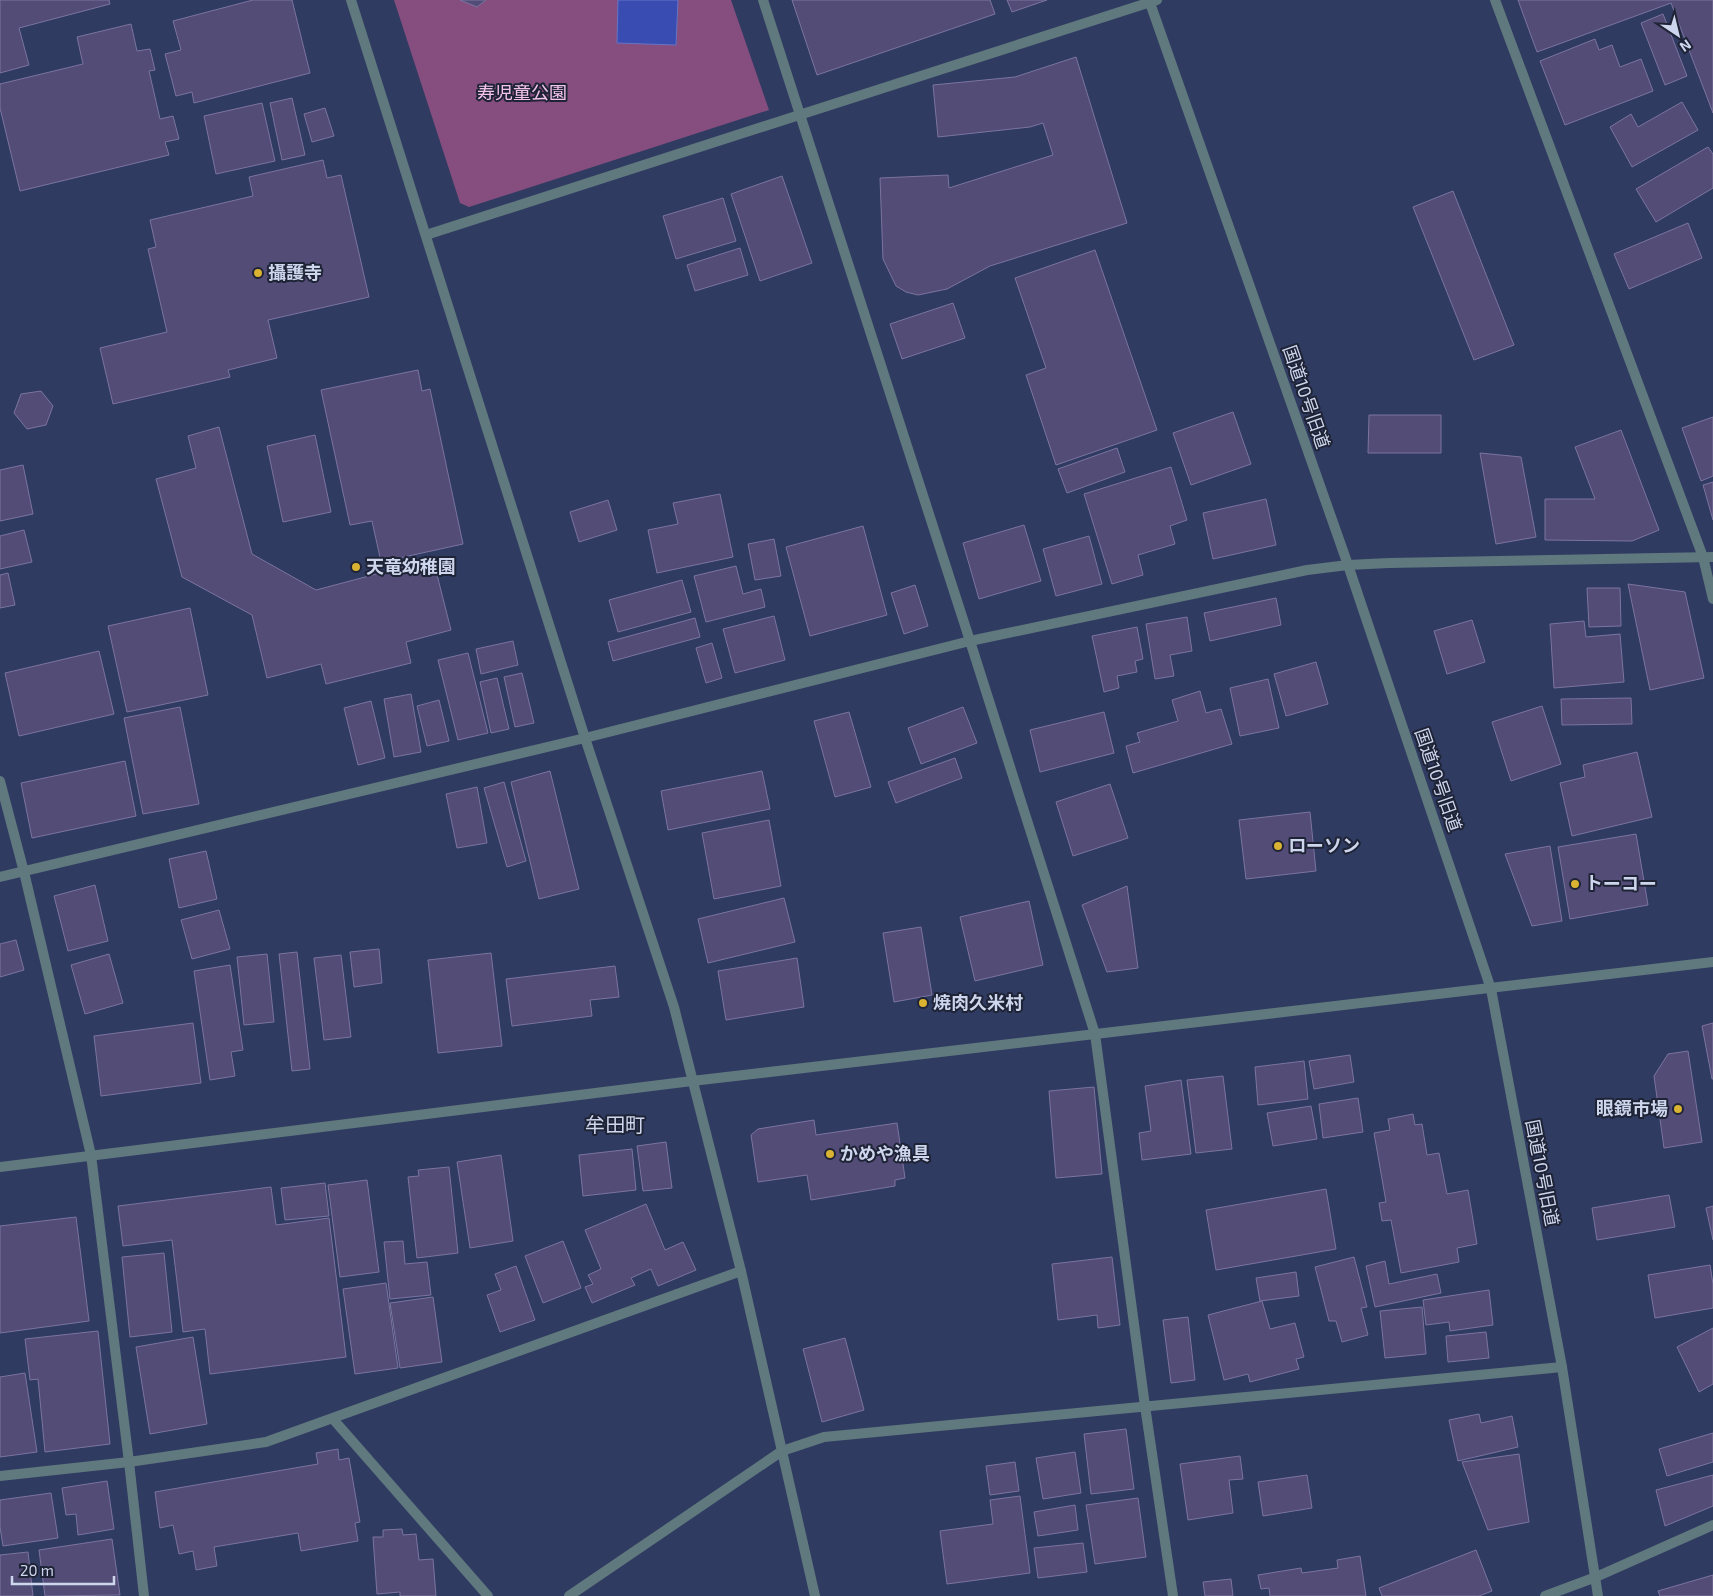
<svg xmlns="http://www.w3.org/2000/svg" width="1713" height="1596" font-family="'Exo 2','Noto Sans JP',sans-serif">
<rect width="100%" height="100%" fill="#303b61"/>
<path fill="#854e7f" d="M394 0H731L769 110 469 207 460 203Z"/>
<path fill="#394cb2" stroke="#6675c4" d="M618 0H678L676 45 617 43Z"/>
<g fill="#534c76" stroke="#7b74a1">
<path d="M0 0H109L110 4 19 28 29 65 0 73Z"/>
<path d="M253 0H292L310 73 194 103 192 92 176 96 165 54 181 50 173 21Z"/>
<path d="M460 0H486L477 7Z"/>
<path d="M792 0H990L995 14 817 75Z"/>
<path d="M1007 0H1047L1012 12Z"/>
<path d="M1518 0H1713V113L1671 3 1537 52Z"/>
<path d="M1663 14 1687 76 1665 85 1641 23Z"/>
<path d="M131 24 137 51 150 49 155 70 149 71 160 119 173 116 179 139 165 142 169 155 20 191 0 108V84L83 64 77 37Z"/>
<path d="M1595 39 1599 50 1612 45 1620 67 1641 59 1653 91 1565 125 1540 61Z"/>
<path d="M1076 57 1127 223 990 266 947 289 918 295 906 292 896 286 883 259 880 178 948 175 949 188 1053 155 1043 123 1030 127 938 137 933 85 1015 77Z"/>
<path d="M292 98 305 155 282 160 270 103Z"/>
<path d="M1682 102 1698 130 1632 167 1610 127 1631 114 1638 127Z"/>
<path d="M262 103 275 161 216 174 204 116Z"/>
<path d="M325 108 334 136 312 142 304 114Z"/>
<path d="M1708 147 1713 154V188L1656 222 1636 189Z"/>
<path d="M323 160 327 178 341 175 369 297 268 320 277 358 228 370 230 377 113 404 100 348 167 332 148 249 156 247 150 220 253 196 249 177Z"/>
<path d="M782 176 812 263 760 281 731 194Z"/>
<path d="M1453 191 1514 345 1474 360 1413 207Z"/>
<path d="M723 198 736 241 676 259 663 216Z"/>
<path d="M1688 223 1702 258 1629 289 1614 254Z"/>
<path d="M740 248 748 275 695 291 687 265Z"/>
<path d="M1095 250 1157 430 1056 465 1026 375 1046 368 1015 278Z"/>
<path d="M953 303 965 338 902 359 890 324Z"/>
<path d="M418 370 422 391 430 389 463 544 381 562 372 521 350 525 321 390Z"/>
<path d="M41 391 53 406 46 425 27 429 14 413 21 394Z"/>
<path d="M1233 412 1251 464 1191 485 1173 433Z"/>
<path d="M1369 415H1441V453H1368Z"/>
<path d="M1713 417V476L1701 481 1682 428Z"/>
<path d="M219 427 252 554 316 590 433 559 451 630 406 642 411 663 326 684 321 664 267 678 252 615 182 577 156 479 196 468 188 436Z"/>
<path d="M1621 430 1659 530 1632 541 1545 540V499H1595L1575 447Z"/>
<path d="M315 435 331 512 283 522 267 446Z"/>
<path d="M1117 448 1125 472 1067 493 1058 469Z"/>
<path d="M1480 453 1521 457 1536 537 1496 544Z"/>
<path d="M23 465 33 514 0 521V470Z"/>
<path d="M1171 467 1187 520 1170 526 1175 544 1138 555 1143 575 1112 584 1084 494Z"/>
<path d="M1713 482V520L1703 485Z"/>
<path d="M720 494 733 557 657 573 648 530 678 524 673 503Z"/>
<path d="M1266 499 1276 545 1213 559 1203 513Z"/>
<path d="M608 500 617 530 579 542 570 512Z"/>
<path d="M1024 525 1041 581 979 599 963 543Z"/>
<path d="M863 526 887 615 810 636 786 547Z"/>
<path d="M24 530 32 562 0 569V536Z"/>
<path d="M1089 536 1102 584 1056 596 1043 549Z"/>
<path d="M774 539 781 576 755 580 748 544Z"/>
<path d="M736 566 743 594 761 589 765 607 706 622 694 576Z"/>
<path d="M8 573 15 605 0 608V575Z"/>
<path d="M682 580 691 612 618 632 609 600Z"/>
<path d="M1628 584 1685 592 1704 678 1650 690Z"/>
<path d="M915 585 928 626 904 634 891 593Z"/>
<path d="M1587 588H1620L1621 626 1589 627Z"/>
<path d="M1276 598 1281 625 1210 641 1204 613Z"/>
<path d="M190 608 208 695 127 712 108 626Z"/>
<path d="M774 616 785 660 735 673 723 629Z"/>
<path d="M1187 617 1192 651 1170 655 1174 676 1155 679 1146 624Z"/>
<path d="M695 618 700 637 613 661 608 642Z"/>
<path d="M1472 620 1485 662 1447 674 1434 631Z"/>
<path d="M1584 621 1586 637 1620 634 1624 682 1554 688 1550 624Z"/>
<path d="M1137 627 1143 659 1135 661 1137 672 1117 676 1119 688 1104 692 1092 636Z"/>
<path d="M513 641 518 665 481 674 476 649Z"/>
<path d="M712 643 722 678 706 683 696 648Z"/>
<path d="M99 651 114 714 19 736 5 673Z"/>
<path d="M468 653 488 733 458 740 438 660Z"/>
<path d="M1316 662 1328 704 1286 716 1274 674Z"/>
<path d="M522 673 534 723 515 727 504 677Z"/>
<path d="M497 678 509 729 491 733 480 682Z"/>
<path d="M1268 679 1279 728 1240 736 1230 688Z"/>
<path d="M1200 691 1206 713 1221 709 1232 744 1133 773 1126 746 1140 742 1137 733 1178 721 1172 700Z"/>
<path d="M411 694 421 752 394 757 384 699Z"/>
<path d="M1631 698 1632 724 1562 725 1561 699Z"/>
<path d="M439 700 449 741 427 746 417 706Z"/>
<path d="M371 701 385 758 358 765 344 708Z"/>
<path d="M1542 706 1561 764 1511 781 1492 722Z"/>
<path d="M180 707 199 804 143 814 124 718Z"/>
<path d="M963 707 977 743 921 764 908 728Z"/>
<path d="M849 712 871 787 835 797 814 721Z"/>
<path d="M1104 712 1114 753 1040 772 1030 730Z"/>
<path d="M1637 752 1652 817 1572 836 1560 783 1585 777 1583 765Z"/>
<path d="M955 758 962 778 896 803 888 782Z"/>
<path d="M125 761 136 816 32 838 21 783Z"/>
<path d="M550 771 579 889 539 899 511 782Z"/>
<path d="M762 771 770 809 668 830 661 791Z"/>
<path d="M504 782 526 861 507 867 484 788Z"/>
<path d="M1110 784 1128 838 1073 856 1056 802Z"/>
<path d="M477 787 487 843 457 848 446 794Z"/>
<path d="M1310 812 1316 871 1246 879 1239 820Z"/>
<path d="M769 820 781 886 714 899 702 833Z"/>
<path d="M1636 834 1648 905 1570 919 1558 847Z"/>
<path d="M1550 846 1562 921 1532 926 1505 854Z"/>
<path d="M206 851 217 899 179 908 169 859Z"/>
<path d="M95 885 108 941 68 951 54 896Z"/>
<path d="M1127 886 1138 968 1107 972 1082 905Z"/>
<path d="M784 898 795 942 708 963 698 919Z"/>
<path d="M1029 901 1043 965 975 981 960 917Z"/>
<path d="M219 910 230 949 192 959 181 920Z"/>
<path d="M921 927 932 995 894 1002 883 933Z"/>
<path d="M16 940 24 970 0 977V944Z"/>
<path d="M379 949 382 983 354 987 350 952Z"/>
<path d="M297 952 310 1069 292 1071 279 954Z"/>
<path d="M491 953 502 1046 438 1053 428 960Z"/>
<path d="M109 954 123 1003 85 1014 71 965Z"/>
<path d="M267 954 274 1022 244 1025 237 957Z"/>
<path d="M341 955 351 1037 324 1040 314 958Z"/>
<path d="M797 958 804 1007 726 1020 718 971Z"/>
<path d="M230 965 243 1050 231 1052 235 1076 210 1080 194 971Z"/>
<path d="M615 966 619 997 590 1000 592 1016 512 1026 506 979Z"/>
<path d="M193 1023 201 1083 101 1096 94 1036Z"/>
<path d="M1713 1023V1079H1712L1702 1026Z"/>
<path d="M1688 1051 1702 1142 1664 1148 1654 1076 1668 1054Z"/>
<path d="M1350 1055 1354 1082 1314 1089 1309 1061Z"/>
<path d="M1304 1061 1308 1099 1258 1105 1255 1067Z"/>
<path d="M1223 1076 1232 1149 1196 1153 1187 1080Z"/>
<path d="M1181 1080 1191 1154 1142 1160 1139 1133 1151 1131 1145 1086Z"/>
<path d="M1094 1087 1102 1174 1056 1178 1049 1091Z"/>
<path d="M1358 1098 1363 1132 1323 1138 1319 1104Z"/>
<path d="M1311 1106 1317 1139 1273 1146 1267 1113Z"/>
<path d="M1413 1114 1415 1125 1422 1124 1427 1155 1439 1153 1447 1194 1468 1190 1477 1244 1457 1248 1459 1262 1401 1273 1391 1220 1382 1221 1379 1203 1386 1202 1374 1133 1390 1130 1388 1119Z"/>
<path d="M814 1120 816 1135 897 1123 905 1178 895 1180V1186L811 1200 807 1175 758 1182 751 1135 758 1129Z"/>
<path d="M666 1142 672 1188 643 1191 637 1146Z"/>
<path d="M632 1149 636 1190 583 1196 579 1155Z"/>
<path d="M501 1155 513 1241 470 1248 457 1162Z"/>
<path d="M449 1167 458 1253 417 1258 408 1177 419 1176 418 1170Z"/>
<path d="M367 1180 379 1272 340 1277 328 1185Z"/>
<path d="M325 1183 329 1216 285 1220 281 1188Z"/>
<path d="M271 1187 276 1225 329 1218 346 1357 210 1374 205 1329 183 1332 172 1240 123 1246 118 1206Z"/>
<path d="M1326 1189 1336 1249 1216 1270 1206 1210Z"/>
<path d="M1669 1195 1675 1227 1597 1240 1592 1208Z"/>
<path d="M646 1204 665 1250 683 1242 696 1270 658 1286 651 1269 631 1278 635 1285 592 1303 585 1287 593 1284 588 1275 601 1269 585 1230Z"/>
<path d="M1713 1206V1240L1706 1208Z"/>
<path d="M76 1217 89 1321 0 1333V1226Z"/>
<path d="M403 1241 405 1264 427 1262 431 1295 390 1299 384 1242Z"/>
<path d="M563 1241 581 1288 543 1303 525 1256Z"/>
<path d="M164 1253 172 1332 130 1337 122 1257Z"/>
<path d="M1112 1257 1120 1325 1098 1328 1097 1315 1058 1320 1052 1264Z"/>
<path d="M1354 1257 1367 1307 1361 1308 1368 1335 1342 1342 1336 1321H1329L1315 1267Z"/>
<path d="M1385 1261 1389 1284 1437 1274 1441 1293 1375 1307 1366 1266Z"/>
<path d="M1710 1265 1713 1284V1308L1655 1318 1648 1275Z"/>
<path d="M516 1266 535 1320 500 1332 487 1295 501 1290 495 1274Z"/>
<path d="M1296 1272 1299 1296 1260 1301 1256 1278Z"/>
<path d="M386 1283 398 1368 355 1374 343 1289Z"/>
<path d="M1489 1290 1493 1325 1450 1331 1449 1322 1426 1325 1423 1300Z"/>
<path d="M433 1297 442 1362 400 1368 390 1303Z"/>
<path d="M1262 1301 1270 1329 1295 1323 1304 1357 1296 1359 1299 1369 1250 1382 1248 1374 1224 1380 1208 1315Z"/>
<path d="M1422 1307 1426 1354 1385 1358 1380 1311Z"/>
<path d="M1188 1317 1195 1380 1171 1383 1163 1320Z"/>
<path d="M1713 1328V1384L1699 1392 1677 1347Z"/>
<path d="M98 1331 110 1444 45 1452 38 1379 30 1380 25 1339Z"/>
<path d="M1486 1332 1489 1358 1448 1362 1446 1336Z"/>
<path d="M193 1337 207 1424 150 1434 136 1347Z"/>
<path d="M845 1338 864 1410 822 1422 803 1349Z"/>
<path d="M25 1373 37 1452 0 1457V1377Z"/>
<path d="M1479 1414 1481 1423 1512 1416 1518 1447 1458 1461 1449 1420Z"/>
<path d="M1126 1429 1134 1489 1091 1494 1084 1434Z"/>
<path d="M1713 1433V1462L1667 1476 1659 1449Z"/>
<path d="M338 1449 339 1460 349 1458 360 1522 355 1523 358 1541 301 1551 298 1533 214 1547 217 1566 196 1570 193 1551 179 1554 173 1525 160 1528 155 1492 318 1464 316 1453Z"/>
<path d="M1075 1452 1081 1493 1043 1499 1036 1458Z"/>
<path d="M1519 1454 1529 1522 1488 1530 1462 1462Z"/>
<path d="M1240 1456 1243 1479 1229 1480 1233 1513 1188 1520 1180 1464Z"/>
<path d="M1015 1462 1019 1491 990 1495 986 1466Z"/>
<path d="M1307 1475 1312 1508 1263 1516 1258 1482Z"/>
<path d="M1713 1475V1506L1665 1526 1656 1490Z"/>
<path d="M107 1481 114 1529 78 1535 76 1514 66 1515 62 1488Z"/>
<path d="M51 1493 58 1538 3 1546 0 1527V1500Z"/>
<path d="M1020 1496 1030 1573 947 1584 940 1531 993 1524 990 1500Z"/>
<path d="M1138 1498 1146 1557 1095 1564 1086 1505Z"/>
<path d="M1075 1505 1078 1530 1038 1536 1034 1512Z"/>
<path d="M402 1529 403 1535 416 1534 419 1560 433 1559 436 1596H400V1592L377 1594 373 1537H383V1530Z"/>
<path d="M112 1539 120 1595 45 1596 39 1550Z"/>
<path d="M1083 1543 1087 1572 1038 1578 1034 1548Z"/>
<path d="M1476 1550 1492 1591 1479 1596H1382L1379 1588Z"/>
<path d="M28 1552 33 1596H0V1555Z"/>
<path d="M1360 1556 1366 1596H1270L1269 1588 1261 1589 1258 1575 1301 1568 1302 1573 1338 1568 1337 1560Z"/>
<path d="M1713 1575V1596H1660L1658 1591Z"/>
<path d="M1231 1579 1233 1596H1205L1203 1582Z"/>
</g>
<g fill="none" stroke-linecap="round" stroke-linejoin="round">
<g stroke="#5f797e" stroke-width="10">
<path d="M763 0 970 641 1095 1034 1145 1406 1173 1596"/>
<path d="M1495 0 1703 557 1713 599"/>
<path d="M426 235 1157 0"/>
<path d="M0 781 24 872 91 1155 129 1462 144 1596"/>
<path d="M0 877 585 738 970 641 1307 570 1348 565 1389 563 1713 557"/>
<path d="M333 1419 488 1596"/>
<path d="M0 1476 129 1462 266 1442 741 1271"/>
<path d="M569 1596 782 1451 824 1437 1562 1367"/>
<path d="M1545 1596 1596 1577 1713 1525"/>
</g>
<g stroke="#5f797e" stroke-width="10">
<path d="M351 0 585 738 674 1007 741 1271 815 1596"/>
<path d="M1149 0 1348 565 1491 989 1562 1367 1598 1596"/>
<path d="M0 1167 692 1081 1713 962"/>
</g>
</g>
<g fill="#dab333" stroke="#1e2335" stroke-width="2">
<circle cx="258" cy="273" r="5"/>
<circle cx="356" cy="567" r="5"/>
<circle cx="1278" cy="846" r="5"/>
<circle cx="1575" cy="884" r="5"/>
<circle cx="923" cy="1003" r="5"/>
<circle cx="1678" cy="1109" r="5"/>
<circle cx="830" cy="1154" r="5"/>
</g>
<g text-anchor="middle" stroke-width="4" stroke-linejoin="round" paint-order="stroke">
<g font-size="18" fill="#f3c3ec" stroke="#1e2335">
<text x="522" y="99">寿児童公園</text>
</g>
<g font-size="18" font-weight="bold" fill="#ced6ee" stroke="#1e2335" text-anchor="start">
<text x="268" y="279">攝護寺</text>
<text x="366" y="573">天竜幼稚園</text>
<text x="1288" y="852">ローソン</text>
<text x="1585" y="890">トーコー</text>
<text x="933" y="1009">焼肉久米村</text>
<text x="1668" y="1115" text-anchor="end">眼鏡市場</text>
<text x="840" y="1160">かめや漁具</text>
</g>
<g font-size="18" fill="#ced6ee" stroke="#1e2335">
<text transform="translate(1306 397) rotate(71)" y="6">国道10号旧道</text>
<text transform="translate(1438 780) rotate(71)" y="6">国道10号旧道</text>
<text transform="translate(1542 1173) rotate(79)" y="6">国道10号旧道</text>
</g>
<g font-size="20" fill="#ced6ee" stroke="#1e2335">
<text x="615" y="1132">牟田町</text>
</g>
</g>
<g transform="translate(1678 35) rotate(145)" stroke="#1e2335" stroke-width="4" paint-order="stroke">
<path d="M0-4L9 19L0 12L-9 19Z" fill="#ced6ee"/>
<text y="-8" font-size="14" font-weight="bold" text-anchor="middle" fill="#ced6ee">N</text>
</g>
<path d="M12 1576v8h102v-8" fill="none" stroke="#ced6ee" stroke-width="2.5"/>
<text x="20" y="1576" font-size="15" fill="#ced6ee" stroke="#1e2335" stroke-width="4" paint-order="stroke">20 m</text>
</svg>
